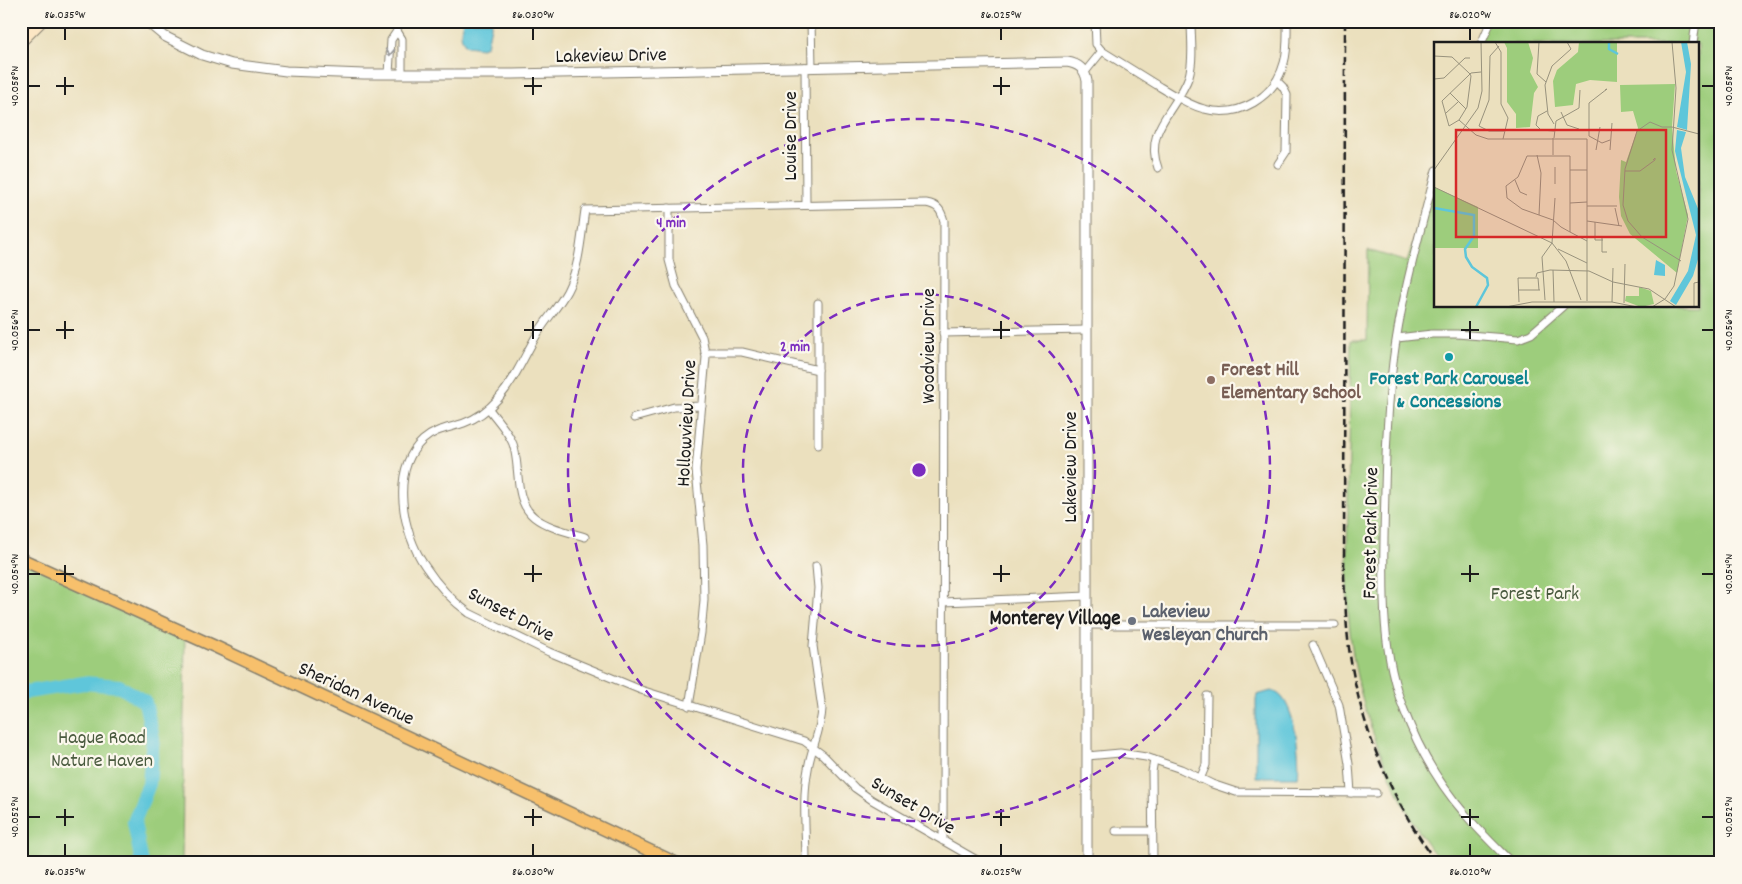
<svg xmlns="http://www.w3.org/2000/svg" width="1742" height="884" font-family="Dekko,sans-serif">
<rect width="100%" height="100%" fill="#fbf7ec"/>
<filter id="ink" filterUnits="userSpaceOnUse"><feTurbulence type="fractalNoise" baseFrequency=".02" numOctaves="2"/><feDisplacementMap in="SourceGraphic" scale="10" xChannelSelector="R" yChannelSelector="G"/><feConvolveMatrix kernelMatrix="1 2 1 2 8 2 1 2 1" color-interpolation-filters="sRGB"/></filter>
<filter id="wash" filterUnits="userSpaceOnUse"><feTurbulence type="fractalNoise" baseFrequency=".0096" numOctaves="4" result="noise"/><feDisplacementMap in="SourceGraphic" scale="20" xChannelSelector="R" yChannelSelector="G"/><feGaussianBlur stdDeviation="1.12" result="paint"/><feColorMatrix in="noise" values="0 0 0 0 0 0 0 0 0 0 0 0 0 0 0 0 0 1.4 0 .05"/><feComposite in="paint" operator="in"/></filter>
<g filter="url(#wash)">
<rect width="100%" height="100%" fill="#ebe0be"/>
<g fill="#9dcd7c" stroke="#5c744c">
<path d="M1485 21H1721V863H1442C1421 839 1406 810 1393 782 1374 741 1360 699 1353 655 1345 605 1347 554 1348 504 1349 449 1350 395 1351 340H1367L1368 250 1407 262 1436 174V306H1698V44H1478Z"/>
<path d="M21 559 185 632 182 863H21Z"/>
</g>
<g fill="#5ec6da" stroke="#3d717b">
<path d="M463 21H492L487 46 482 48 466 46C460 38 460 31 463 21Z"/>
<path d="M1271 691C1295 693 1301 759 1298 777H1256V699L1257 695Z"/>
</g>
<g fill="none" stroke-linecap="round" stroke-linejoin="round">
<path stroke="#5ec6da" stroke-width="14" d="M21 690 27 692 84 683 119 686 145 702 153 738 149 784 134 822 142 863"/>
</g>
</g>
<g filter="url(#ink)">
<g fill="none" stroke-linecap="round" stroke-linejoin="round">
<defs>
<g id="minor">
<path d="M811 21 812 67"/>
<path d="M1095 21 1096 44 1102 51C1121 63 1141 75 1160 87 1174 95 1188 105 1204 109 1239 119 1275 97 1284 63 1288 50 1287 35 1287 21"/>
<path d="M397 31 402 39V74"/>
<path d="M1481 44 1491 21"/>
<path d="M1693 44 1696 21"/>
<path d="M805 67 806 205"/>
<path d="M1085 72 1102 51"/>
<path d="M389 74 391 40 397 31 398 21"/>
<path d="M1277 81 1283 87 1287 95 1286 152 1278 164"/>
<path d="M1158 168C1143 129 1178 109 1189 76 1194 59 1191 39 1191 21"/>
<path d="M1436 170C1420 233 1401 297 1393 362 1386 420 1385 480 1384 539 1383 597 1382 655 1404 710 1418 747 1439 784 1465 814 1479 831 1496 847 1512 863"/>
<path d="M669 208V260L676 286 702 337 706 357 696 470 703 545 704 600 701 633 689 706"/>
<path d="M943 333 1086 330"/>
<path d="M1397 338 1432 334H1457L1518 339 1531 334 1563 306"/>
<path d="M705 352H742L818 370"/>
<path d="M489 409C497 420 508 431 513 444 521 467 513 500 534 517 548 528 569 532 585 537"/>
<path d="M634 418 674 407 702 406"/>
<path d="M818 445V303"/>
<path d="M943 602 1087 596"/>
<path d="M1087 625H1335"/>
<path d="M1313 645 1339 705 1349 764 1351 793"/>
<path d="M1087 756 1120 753 1146 757 1181 769 1212 784 1236 792 1376 793"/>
<path d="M1200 779 1206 765 1207 696"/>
<path d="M1116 831H1153"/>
<path d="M943 841 944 221C941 210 938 205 926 203L585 210C581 237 580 266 567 291 558 308 544 321 535 338 523 359 514 381 498 399 489 409 478 418 464 423 450 428 435 429 423 440 390 470 402 533 425 566 437 584 452 601 469 613L549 652 641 690 804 741 823 755 855 788 872 800 982 863"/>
<path d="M806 863C806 832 802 799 808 769 811 748 821 731 822 709L813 646 818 588 816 566"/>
<path d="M1153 863 1152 772 1154 760"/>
</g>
<path id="tertiary" d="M146 21 164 36 202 55 232 64 286 71 364 74H513L1067 62C1079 64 1085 69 1087 81V863"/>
<g id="secondary">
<path d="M21 22 22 21"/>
<path d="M21 42 42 21"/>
</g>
<path id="primary" d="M21 559 216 647 676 863"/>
</defs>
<use href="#minor" stroke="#847e6d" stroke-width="9"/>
<use href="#tertiary" stroke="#847e6d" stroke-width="11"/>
<use href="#secondary" stroke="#847e6d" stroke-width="12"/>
<use href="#primary" stroke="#847e6d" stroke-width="14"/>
<use href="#minor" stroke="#fff" stroke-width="7"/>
<use href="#tertiary" stroke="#fff" stroke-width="9"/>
<use href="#secondary" stroke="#fce6c4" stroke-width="10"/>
<use href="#primary" stroke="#f7c06c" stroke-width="11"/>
<path stroke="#1c1c1c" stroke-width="2.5" stroke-dasharray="8 4" stroke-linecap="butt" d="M1345 21 1344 575C1345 599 1346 624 1349 648 1359 725 1391 800 1437 863"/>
</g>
<defs><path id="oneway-chevron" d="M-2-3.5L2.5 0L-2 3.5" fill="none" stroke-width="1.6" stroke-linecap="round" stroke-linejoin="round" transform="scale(1.25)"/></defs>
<use stroke="#999" href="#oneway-chevron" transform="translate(390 52) rotate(93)"/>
</g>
<path fill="none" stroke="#1c1c1c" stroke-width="2" d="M65 28V40M533 28V40M1001 28V40M1470 28V40M65 77V95M533 77V95M1001 77V95M28 86H40M56 86H74M524 86H542M993 86H1010M1702 86H1714M65 321V339M533 321V339M1001 321V339M1470 321V339M28 330H40M56 330H74M524 330H542M993 330H1010M1461 330H1479M1702 330H1714M65 565V582M533 565V582M1001 565V582M1470 565V582M28 574H40M56 574H74M524 574H542M993 574H1010M1461 574H1479M1702 574H1714M65 809V826M533 809V826M1001 809V826M1470 809V826M28 817H40M56 817H74M524 817H542M993 817H1010M1461 817H1479M1702 817H1714M65 844V856M533 844V856M1001 844V856M1470 844V856"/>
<g fill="none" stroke="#7b2cbf" stroke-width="2.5" stroke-dasharray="9 6">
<circle cx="919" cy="470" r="176"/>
<circle cx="919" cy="470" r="351"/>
</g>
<circle fill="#0f9aa8" stroke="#fbf7ec" stroke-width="2" cx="1449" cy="357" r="5"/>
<circle fill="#8d6e63" stroke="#fbf7ec" stroke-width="2" cx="1211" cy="380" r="5"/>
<circle fill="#6b7280" stroke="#fbf7ec" stroke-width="2" cx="1132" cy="621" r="5"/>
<g text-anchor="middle" stroke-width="4.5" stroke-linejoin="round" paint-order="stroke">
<g font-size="20" fill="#1c1c1c" stroke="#fbf7ec">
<text transform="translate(611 54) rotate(-1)" y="7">Lakeview Drive</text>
<text transform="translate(789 136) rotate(-90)" y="7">Louise Drive</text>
<text transform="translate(927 346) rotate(-90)" y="7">Woodview Drive</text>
<text transform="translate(685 423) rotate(-87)" y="7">Hollowview Drive</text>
<text transform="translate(1069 467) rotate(-90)" y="7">Lakeview Drive</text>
<text transform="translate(1369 533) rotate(-89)" y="7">Forest Park Drive</text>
<text transform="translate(512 613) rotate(28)" y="7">Sunset Drive</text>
<text transform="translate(357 692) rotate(25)" y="7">Sheridan Avenue</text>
<text transform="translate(914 804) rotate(31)" y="7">Sunset Drive</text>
</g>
<g font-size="20" font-weight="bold" fill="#785e54" stroke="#fbf7ec" text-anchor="start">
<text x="1221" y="375">Forest Hill<tspan x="1221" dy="23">Elementary School</tspan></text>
</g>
<g font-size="20" font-weight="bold" fill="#0d838f" stroke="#fbf7ec">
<text x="1449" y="384">Forest Park Carousel<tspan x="1449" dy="23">&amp; Concessions</tspan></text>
</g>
<g font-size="20" fill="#495a3e" stroke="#fbf7ec">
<text x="1535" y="599">Forest Park</text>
<text x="102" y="743">Hague Road<tspan x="102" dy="23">Nature Haven</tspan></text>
</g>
<g font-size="20" font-weight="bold" fill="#5b616d" stroke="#fbf7ec" text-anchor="start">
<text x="1142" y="617">Lakeview<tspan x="1142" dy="23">Wesleyan Church</tspan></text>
</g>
<g font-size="21" font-weight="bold" fill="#1c1c1c" stroke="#fbf7ec">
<text x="1055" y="624">Monterey Village</text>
</g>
</g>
<g transform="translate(1434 42)">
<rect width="265" height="265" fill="#ebe0be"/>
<path d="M70 0H94L99 16 96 30 104 45 100 51 96 85 82 86V72L73 60V6ZM145 0H183V40L156 38 142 42 139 63 121 65 119 39 123 28 144 10ZM241 42 238 85 242 129 254 173 243 231 196 192 187 174 185 155 187 118 192 120 204 86 199 69 187 70 186 43ZM0 145 44 165V206H0ZM205 245 217 249 220 262 207 265 191 259 192 254H205Z" fill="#9dcd7c"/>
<path d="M247 0H253L257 22 253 88 243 85 252 30ZM243 88 252 90 247 106 251 135 265 169V214L259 234 242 263 236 259 254 229 262 193 241 109ZM222 218 231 223V234L220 233Z" fill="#5ec6da"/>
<path fill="none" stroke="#5ec6da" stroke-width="2.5" d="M175 0V7L184 12M0 166 40 173V194L31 207 32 215 38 225 53 236 54 243 42 265"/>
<path fill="none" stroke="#98927d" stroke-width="1" d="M61 0 67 10V62L74 76 69 97M105 0 103 32 112 40M65 4 56 14 55 58 45 84 55 89H70M0 14 18 15 35 31 36 32 37 34 33 65 25 78 15 84 8 59 9 58 34 34 37 31 47 30M0 37 10 36 31 16H36M16 51 32 67M113 69 104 74 102 83 107 88 120 89M127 70 133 83 145 87M12 71 24 60M25 78 42 93 54 97H153V259M120 82 114 72 111 43 118 24 137 7 133 0M238 85H228L216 80 203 89 191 127 189 163 194 179 208 195 247 219M238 85 265 92M155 94V61L173 47 171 48M155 94 168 101 176 98M119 96V113M120 96 122 79 145 66 146 48M162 108 166 85M176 108 178 81M103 113 107 131 105 173M0 128 44 66 48 49 47 0M136 128H153M191 129H206L221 118V116L219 118M81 138 86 150 93 153M121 142V125M0 145 118 201 132 219 147 258M136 161 153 160M153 164H183M181 166 185 184M153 179 188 184M161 180V198H169M136 190V114H93L84 135 72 144 73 156 88 167 119 178 127 185 136 190 153 199M168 195V210H173M118 201 121 156M124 207 153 221M119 228 120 260M102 235 103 231 116 228 155 229 179 240 215 247 242 265M85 248H106M111 258 108 215 118 201M85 260 84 236H104L105 248M178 260 179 226M190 261 191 222M72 265 98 260H178L203 265M218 265 231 257 240 244 254 177 238 108 242 46 238 0M260 265V241L265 240"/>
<path fill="#d62828" fill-opacity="0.15" stroke="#d62828" stroke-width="2.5" d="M22 88H232V195H22Z"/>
<rect width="265" height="265" fill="none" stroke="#1c1c1c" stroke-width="2.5"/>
</g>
<circle cx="919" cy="470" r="8" fill="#7b2cbf" stroke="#fbf7ec" stroke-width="2.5"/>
<g font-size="15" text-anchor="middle" font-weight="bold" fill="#7b2cbf" stroke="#fbf7ec" stroke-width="4.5" stroke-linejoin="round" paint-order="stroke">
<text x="671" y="227">4 min</text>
<text x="795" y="351">2 min</text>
</g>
<rect width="1742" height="884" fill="none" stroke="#fbf7ec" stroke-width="55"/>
<rect x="28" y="28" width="1686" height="828" fill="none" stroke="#1c1c1c" stroke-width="2"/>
<g font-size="12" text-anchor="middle" fill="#1c1c1c">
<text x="65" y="18">86.035°W</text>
<text x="533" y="18">86.030°W</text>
<text x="1001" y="18">86.025°W</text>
<text x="1470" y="18">86.020°W</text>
<text transform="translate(14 86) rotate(-90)" y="4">40.058°N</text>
<text transform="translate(1728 86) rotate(-90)" y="4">40.058°N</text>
<text transform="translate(14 330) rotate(-90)" y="4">40.056°N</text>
<text transform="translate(1728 330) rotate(-90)" y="4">40.056°N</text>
<text transform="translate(14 574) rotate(-90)" y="4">40.054°N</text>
<text transform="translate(1728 574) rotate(-90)" y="4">40.054°N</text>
<text transform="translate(14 817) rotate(-90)" y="4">40.052°N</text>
<text transform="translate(1728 817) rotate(-90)" y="4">40.052°N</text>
<text x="65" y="875">86.035°W</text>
<text x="533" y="875">86.030°W</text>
<text x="1001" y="875">86.025°W</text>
<text x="1470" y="875">86.020°W</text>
</g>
</svg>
